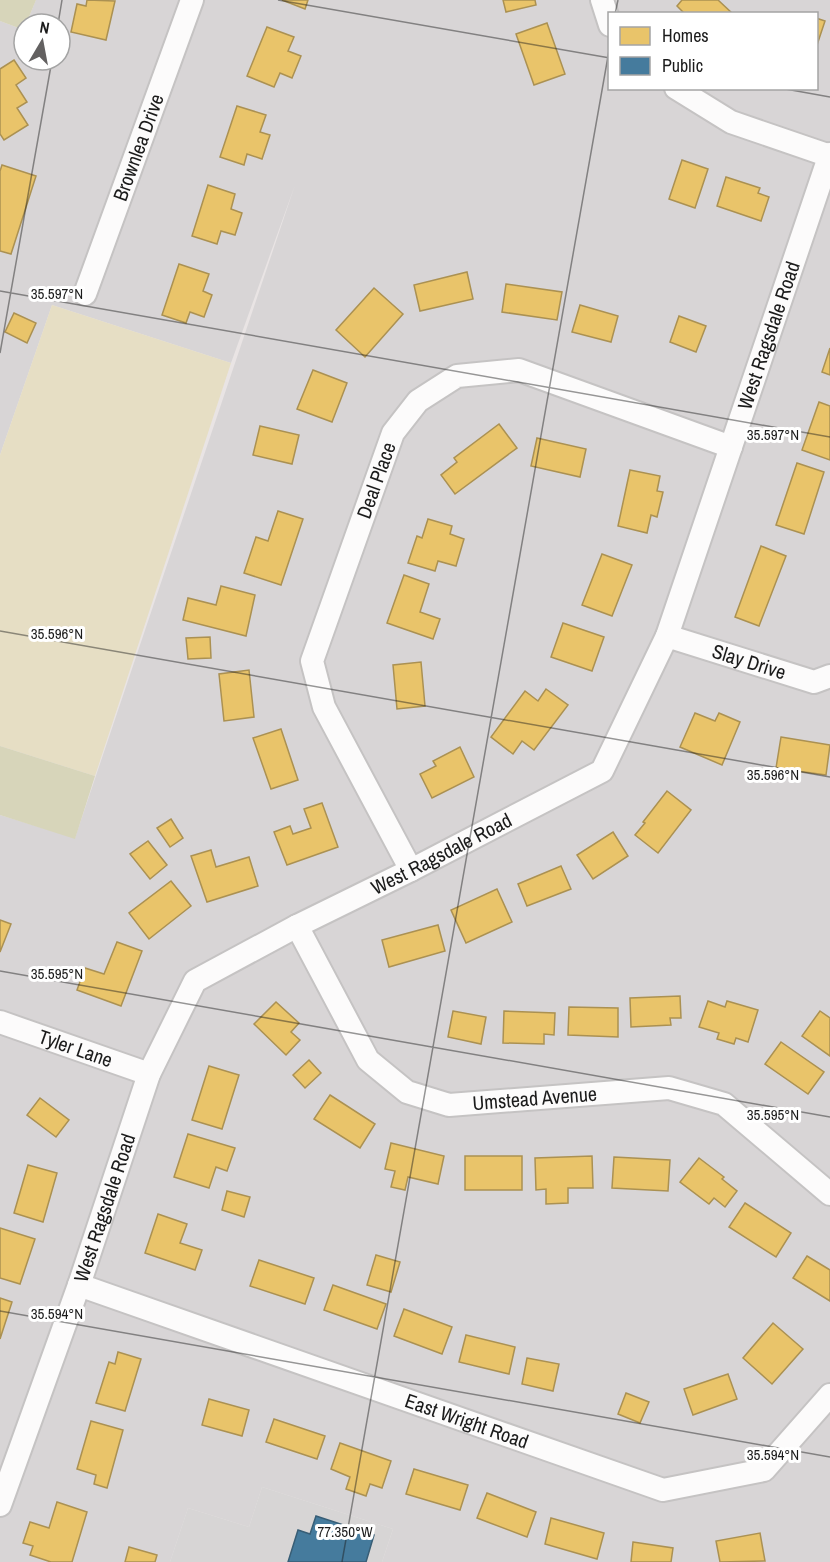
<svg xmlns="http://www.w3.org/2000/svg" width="830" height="1562" font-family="'Archivo Narrow',sans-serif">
<rect width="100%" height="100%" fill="#e9e4e4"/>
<path fill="#d8d5d6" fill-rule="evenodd" d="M36 0H830V1562H382L393 1529 262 1487 249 1527 188 1508 170 1562H0V815L75 838 295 185 231 363 52 305 0 455V21L24 30V60H60V24H26ZM610 14H816V88H610Z"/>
<path fill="#d7d5d5" d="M262 1487 393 1529 382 1562H170L188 1508 249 1527Z"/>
<path fill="#e6dec4" d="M52 305 231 363 95 776 0 746V455Z"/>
<g fill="#d7d5ba">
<path d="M0 0H36L26 24H24V30L0 21Z"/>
<path d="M0 746 95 776 75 839 0 815Z"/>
</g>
<g fill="#e9c46a" stroke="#ab9152" stroke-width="1.5">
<path d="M87 0 115 1 106 40 71 32 77 4 86 6Z"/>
<path d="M282 0H308L305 9Z"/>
<path d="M503 0H535L536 5 506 12Z"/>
<path d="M682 0H718L733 14H685L677 6Z"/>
<path d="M816 18 825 21 816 48Z"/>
<path d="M547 23 565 74 534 85 516 34Z"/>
<path d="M267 27 294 37 288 51 301 56 292 78 280 73 274 87 247 76Z"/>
<path d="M14 60 26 78 16 85 27 102 17 108 28 125 4 140 0 134V69Z"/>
<path d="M237 106 266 115 260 132 270 135 262 159 247 154 244 165 220 157Z"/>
<path d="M682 160 708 169 695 208 669 199Z"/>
<path d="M2 165 36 176 11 254 0 251V171Z"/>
<path d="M726 177 760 188 758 193 769 197 761 221 717 206Z"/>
<path d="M208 185 235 194 231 209 242 213 235 235 221 231 217 244 192 236Z"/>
<path d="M179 264 209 274 203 291 212 295 204 317 190 312 186 323 162 315Z"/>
<path d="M467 272 473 299 420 311 414 285Z"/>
<path d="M506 284 562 292 557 320 502 312Z"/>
<path d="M374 288 403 314 365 357 336 330Z"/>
<path d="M580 305 618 316 611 342 572 332Z"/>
<path d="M14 313 36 323 27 343 5 332Z"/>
<path d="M679 316 706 326 696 352 670 342Z"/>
<path d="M830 348V375L822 372Z"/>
<path d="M313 370 347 383 332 422 297 409Z"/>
<path d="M819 402 830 406V460L802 450Z"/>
<path d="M499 424 517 448 455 494 441 475 457 462 454 458Z"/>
<path d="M260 426 299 435 292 464 253 455Z"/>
<path d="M537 438 586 449 580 477 531 466Z"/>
<path d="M797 463 824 472 804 534 776 525Z"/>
<path d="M630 470 660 476 657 491 663 492 657 517 651 515 647 533 618 526Z"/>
<path d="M278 511 303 519 281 585 244 573 256 537 268 541Z"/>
<path d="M428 519 452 526 450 534 464 539 456 566 438 561 435 571 408 563 417 536 422 538Z"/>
<path d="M761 546 786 556 759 626 735 617Z"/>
<path d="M602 554 632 565 612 616 582 605Z"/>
<path d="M404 575 429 584 420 612 440 619 433 639 387 623Z"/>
<path d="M221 586 255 595 246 636 183 620 188 598 216 605Z"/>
<path d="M563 623 604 637 592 671 551 657Z"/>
<path d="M210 637 211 658 188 659 186 638Z"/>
<path d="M421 662 425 706 397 709 393 665Z"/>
<path d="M249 670 254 717 224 721 219 674Z"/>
<path d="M546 689 568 705 534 750 522 741 513 754 491 737 525 691 538 701Z"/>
<path d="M695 713 715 721 719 713 740 722 722 765 680 747Z"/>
<path d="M281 729 298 780 271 789 253 738Z"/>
<path d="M781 737 830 745 826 775 776 768Z"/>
<path d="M460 747 474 777 432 798 420 774 436 766 433 761Z"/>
<path d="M667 791 691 810 658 853 635 835 645 823 643 822Z"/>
<path d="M322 803 338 847 287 865 274 832 290 826 293 834 311 828 304 809Z"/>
<path d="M171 819 183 838 170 847 157 828Z"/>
<path d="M613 832 628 856 593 879 577 855Z"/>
<path d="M148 841 167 865 150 879 130 854Z"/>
<path d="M211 850 216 867 249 857 258 886 207 902 191 856Z"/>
<path d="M561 866 571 889 527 906 518 884Z"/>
<path d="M171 881 191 906 149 939 129 913Z"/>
<path d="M497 889 512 922 466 943 451 910Z"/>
<path d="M0 920 11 924 0 952Z"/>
<path d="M438 925 445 951 389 967 382 940Z"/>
<path d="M117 942 142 951 121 1006 77 990 85 968 104 974Z"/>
<path d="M680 996 681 1018H670L671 1025 631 1027 630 998Z"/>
<path d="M708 1001 725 1007 727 1001 758 1010 748 1042 736 1038 734 1044 717 1039 719 1033 699 1027Z"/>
<path d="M276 1002 299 1023 291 1032 300 1040 286 1055 254 1024Z"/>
<path d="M569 1007 618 1008V1037L568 1035Z"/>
<path d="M453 1011 486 1017 481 1044 448 1037Z"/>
<path d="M504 1011 555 1013 554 1035 544 1034V1044L503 1043Z"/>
<path d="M820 1011 830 1018V1056L802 1036Z"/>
<path d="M781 1042 824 1072 808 1094 765 1064Z"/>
<path d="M309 1060 321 1073 305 1088 293 1075Z"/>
<path d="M209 1066 239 1075 222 1129 192 1120Z"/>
<path d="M330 1095 375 1124 360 1148 314 1119Z"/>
<path d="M40 1098 69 1120 56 1137 27 1115Z"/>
<path d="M188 1134 235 1148 227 1171 216 1167 209 1188 174 1177Z"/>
<path d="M391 1143 444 1156 438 1184 408 1177 405 1190 391 1187 395 1171 385 1169Z"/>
<rect x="465" y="1156" width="57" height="34"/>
<path d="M592 1156 593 1188H568V1203L546 1204V1189L536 1190 535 1158Z"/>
<path d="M614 1157 670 1160 668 1191 612 1188Z"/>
<path d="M699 1158 724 1177 722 1179 737 1191 725 1207 714 1198 709 1204 680 1182Z"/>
<path d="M28 1165 57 1173 43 1222 14 1213Z"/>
<path d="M227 1191 250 1197 244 1217 222 1210Z"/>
<path d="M745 1203 791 1233 776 1257 729 1227Z"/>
<path d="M158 1214 187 1224 180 1243 202 1250 195 1270 145 1253Z"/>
<path d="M0 1228 35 1239 20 1284 0 1278Z"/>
<path d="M376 1255 400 1262 391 1292 367 1285Z"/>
<path d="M807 1256 830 1270V1301L793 1278Z"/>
<path d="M259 1260 314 1278 305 1304 250 1286Z"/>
<path d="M333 1285 386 1304 377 1329 324 1310Z"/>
<path d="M0 1298 12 1302 0 1339Z"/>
<path d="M404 1309 452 1327 442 1354 394 1336Z"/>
<path d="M773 1323 803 1349 772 1384 743 1358Z"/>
<path d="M466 1335 515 1347 509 1374 459 1362Z"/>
<path d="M118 1352 141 1359 125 1411 96 1403 109 1362 115 1364Z"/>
<path d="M527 1358 559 1364 553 1391 522 1384Z"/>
<path d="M728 1374 737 1399 693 1415 684 1389Z"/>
<path d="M626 1393 649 1402 640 1423 618 1414Z"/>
<path d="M209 1399 249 1410 242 1436 202 1425Z"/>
<path d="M274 1419 325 1436 317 1459 266 1442Z"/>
<path d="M91 1421 123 1430 107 1488 94 1484 96 1475 77 1469Z"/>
<path d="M340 1443 391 1461 382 1488 370 1484 366 1496 346 1489 350 1477 331 1469Z"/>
<path d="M414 1469 468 1485 460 1510 406 1494Z"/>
<path d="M487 1493 536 1512 527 1537 477 1518Z"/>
<path d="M57 1502 87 1512 72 1562H51L30 1555 33 1546 23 1543 30 1522 49 1528Z"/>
<path d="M551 1518 604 1533 597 1559 545 1544Z"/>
<path d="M760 1533 765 1561 720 1562 716 1541Z"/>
<path d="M633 1542 673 1548 671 1562H631Z"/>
<path d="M129 1547 157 1555 155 1562H125Z"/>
</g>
<path fill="#457b9d" stroke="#385e76" stroke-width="1.5" d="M316 1516 374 1535 366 1562H288L298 1530 310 1534Z"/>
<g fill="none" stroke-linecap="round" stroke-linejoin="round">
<defs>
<g id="minor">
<path d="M602 0 610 25"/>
<path d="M676 88 731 122 830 156"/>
<path id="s1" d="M85 294 192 0"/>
<path id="s2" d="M667 636 814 682 830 676"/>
<path id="s3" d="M411 870 324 707 312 661 393 433 418 401 457 376 519 370 731 447"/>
<path id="s4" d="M297 926 368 1060 407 1092 449 1105 669 1088 724 1104 830 1194"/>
<path id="s5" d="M0 1022 149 1074"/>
<path id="s6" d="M79 1285 663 1490 764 1470 830 1395"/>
<path id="s7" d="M0 1505 79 1285 149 1074 195 981 297 926 411 870 602 771 667 636 830 154"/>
</g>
</defs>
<use href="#minor" stroke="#c5c3c3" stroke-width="26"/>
<use href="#minor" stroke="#fcfbfb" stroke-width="22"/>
</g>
<path fill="none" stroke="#1b1b1b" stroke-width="1.5" stroke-opacity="0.45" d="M278 0 610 58M615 14 618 0M58 24 62 0M780 88 830 97M0 291 830 437M0 353 52 60M0 631 830 777M0 971 830 1117M0 1311 830 1457M342 1562 610 45"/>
<g text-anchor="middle" stroke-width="6" stroke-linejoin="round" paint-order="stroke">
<g font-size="20" fill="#1b1b1b" stroke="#fff">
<text dy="7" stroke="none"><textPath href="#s1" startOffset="156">Brownlea Drive</textPath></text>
<text dy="7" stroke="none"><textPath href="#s7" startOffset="1485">West Ragsdale Road</textPath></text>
<text dy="7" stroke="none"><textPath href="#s3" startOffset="424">Deal Place</textPath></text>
<text dy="7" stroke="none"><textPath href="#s2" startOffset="86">Slay Drive</textPath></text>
<text dy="7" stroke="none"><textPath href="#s7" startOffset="837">West Ragsdale Road</textPath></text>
<text dy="7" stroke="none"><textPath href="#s5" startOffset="80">Tyler Lane</textPath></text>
<text dy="7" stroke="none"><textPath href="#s4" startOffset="332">Umstead Avenue</textPath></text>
<text dy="7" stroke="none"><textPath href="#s7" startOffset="315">West Ragsdale Road</textPath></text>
<text dy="7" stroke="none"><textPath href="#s6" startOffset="411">East Wright Road</textPath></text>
</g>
</g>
<g font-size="15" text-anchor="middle" fill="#1b1b1b" stroke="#fff" stroke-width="6" stroke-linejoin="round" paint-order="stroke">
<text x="57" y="299">35.597°N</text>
<text x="773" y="440">35.597°N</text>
<text x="57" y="639">35.596°N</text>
<text x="773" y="780">35.596°N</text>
<text x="57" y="979">35.595°N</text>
<text x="773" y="1120">35.595°N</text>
<text x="57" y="1319">35.594°N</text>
<text x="773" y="1460">35.594°N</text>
<text x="345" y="1537">77.350°W</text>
</g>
<rect x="608" y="12" width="210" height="78" fill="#ffffff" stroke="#a4a4a4" stroke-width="1.5"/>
<rect x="620" y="27" width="30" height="18" fill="#e9c46a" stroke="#a4a4a4" stroke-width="1.5"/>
<text x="662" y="42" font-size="18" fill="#1b1b1b">Homes</text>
<rect x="620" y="57" width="30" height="18" fill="#457b9d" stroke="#a4a4a4" stroke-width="1.5"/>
<text x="662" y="72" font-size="18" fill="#1b1b1b">Public</text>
<g transform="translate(42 42) rotate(10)"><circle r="28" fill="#ffffff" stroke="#a4a4a4" stroke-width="1.5"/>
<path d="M0-4.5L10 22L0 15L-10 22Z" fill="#636161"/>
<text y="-9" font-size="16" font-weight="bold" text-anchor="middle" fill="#1b1b1b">N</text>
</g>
</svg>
